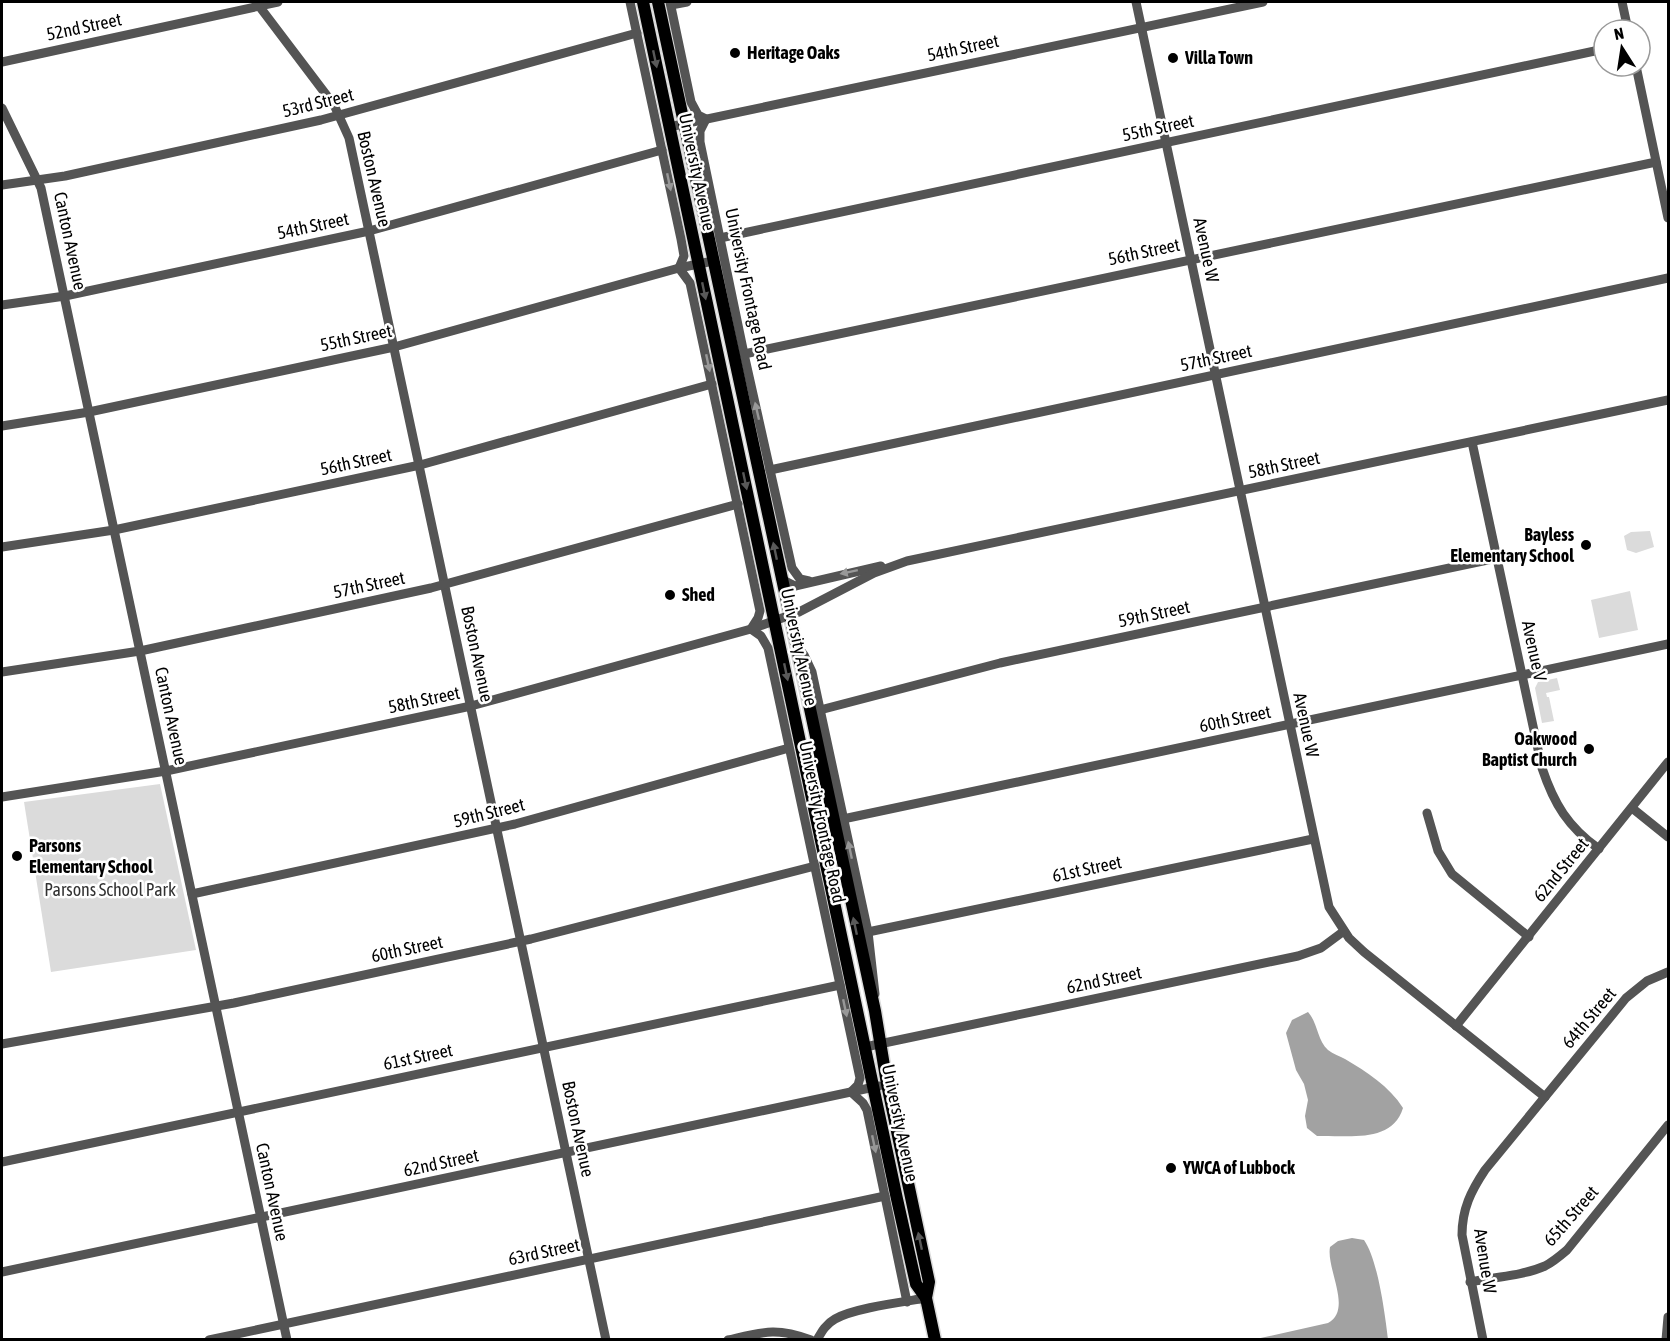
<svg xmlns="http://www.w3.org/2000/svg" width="1670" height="1341" font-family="'Asap Condensed',sans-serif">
<rect width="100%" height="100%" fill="#fff"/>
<g fill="#dbdbdb">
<path d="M1650 531 1654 547 1636 553 1627 550 1624 536 1631 532Z"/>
<path d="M1630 591 1638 630 1599 638 1591 600Z"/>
<path d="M1557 678 1560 690 1546 693 1547 697H1549L1554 721 1542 723 1535 688 1538 682Z"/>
<path d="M160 784 196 950 51 972 24 802Z"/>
</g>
<g fill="#a2a2a2">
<path d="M1308 1012C1318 1023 1317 1040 1328 1050 1333 1054 1340 1056 1345 1059 1367 1072 1389 1086 1403 1108 1392 1144 1347 1135 1317 1136L1307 1128 1305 1116 1308 1100 1304 1084 1296 1070 1286 1033 1292 1020Z"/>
<path d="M1352 1238 1364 1240C1378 1260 1385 1314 1388 1339H1256L1328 1323C1353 1310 1326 1269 1330 1247L1338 1241Z"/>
</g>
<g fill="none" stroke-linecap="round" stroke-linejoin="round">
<defs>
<g id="major">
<path d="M643 2 897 1199 916 1284 926 1298"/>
<path d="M658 2 875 1011 887 1084 929 1282 926 1298 935 1340"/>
</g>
</defs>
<use href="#major" stroke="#dbdbdb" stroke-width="15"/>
<g stroke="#545454" stroke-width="9">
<path d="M256 2 334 105 349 138 606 1340"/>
<path d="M630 2 681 239 684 256 679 268 690 283 760 611 758 618 751 629 761 636 768 648 860 1078 858 1085 851 1092 863 1103 867 1110 907 1302"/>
<path d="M670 2 691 102 698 115 706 119 700 131V142L744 354 792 568 800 579 809 581"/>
<path d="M1136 2 1329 907 1349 938 1364 952 1545 1097"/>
<path d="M1622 2 1628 30"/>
<path d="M671 5 687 2"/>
<path d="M2 62 278 2"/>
<path d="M1636 66 1668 218"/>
<path d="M2 108 41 188 287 1340"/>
<path d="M669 127 1263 2"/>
<path d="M2 185 65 176 321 120 637 33"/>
<path d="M720 238 1604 49"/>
<path d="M2 305 65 296 369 231 662 150"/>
<path d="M744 354 1656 162"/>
<path d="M2 426 89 412 394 347 679 268 713 261"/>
<path d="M1472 442 1542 768C1554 804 1568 827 1599 849"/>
<path d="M770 470 1668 278"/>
<path d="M2 547 114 530 420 465 712 384"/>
<path d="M781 579 795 586 881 566"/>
<path d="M797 646 804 655 812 672 868 932 875 994"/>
<path d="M2 672 140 651 431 588 738 504"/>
<path d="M820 710 1000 663 1497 558"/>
<path d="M2 797 166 771 471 706 751 629 799 612 874 573 907 561 1668 400"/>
<path d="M1632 808 1668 837"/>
<path d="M1427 813 1438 851 1452 874 1529 937"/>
<path d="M843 819 1668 644"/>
<path d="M192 894 515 824 789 748"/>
<path d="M868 932 1313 839"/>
<path d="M1456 1026 1668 762"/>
<path d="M2 1044 234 1003 531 939 815 866"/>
<path d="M865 1047 1298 956 1321 948 1344 931"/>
<path d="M2 1162 840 985"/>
<path d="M2 1272 879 1086"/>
<path d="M1470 1282C1494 1277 1522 1276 1545 1266 1553 1262 1560 1256 1567 1250L1668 1125"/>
<path d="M209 1340 885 1196"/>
<path d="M728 1340C763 1332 776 1327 811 1340"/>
<path d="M817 1340C822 1331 826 1324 835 1319 854 1308 903 1302 926 1298"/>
<path d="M1483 1340 1462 1235C1462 1209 1471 1191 1485 1170L1626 998 1647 981 1668 972"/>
<path d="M1666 1340 1668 1317"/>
</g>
<use href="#major" stroke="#000" stroke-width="12"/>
</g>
<defs><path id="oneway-solid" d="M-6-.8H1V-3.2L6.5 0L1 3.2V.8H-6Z" transform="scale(1.5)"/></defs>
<g fill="#595959">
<use href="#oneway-solid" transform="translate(655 59) rotate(78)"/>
<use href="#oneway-solid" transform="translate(704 291) rotate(78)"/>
<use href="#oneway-solid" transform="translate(745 481) rotate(78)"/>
<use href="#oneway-solid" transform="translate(775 551) rotate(-102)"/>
<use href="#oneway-solid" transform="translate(786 672) rotate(78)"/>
<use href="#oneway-solid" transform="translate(855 926) rotate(-102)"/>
<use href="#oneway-solid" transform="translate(920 1241) rotate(-102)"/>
</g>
<g fill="#989898">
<use href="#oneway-solid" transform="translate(669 182) rotate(78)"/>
<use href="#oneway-solid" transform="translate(708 363) rotate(78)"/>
<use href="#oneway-solid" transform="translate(757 411) rotate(-103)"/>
<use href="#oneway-solid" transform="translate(849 572) rotate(168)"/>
<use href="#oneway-solid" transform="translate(850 850) rotate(-102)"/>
<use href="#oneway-solid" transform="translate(845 1008) rotate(78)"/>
<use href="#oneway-solid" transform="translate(874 1144) rotate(78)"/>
</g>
<g fill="#000" stroke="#fff" stroke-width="2">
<circle cx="735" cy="53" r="6"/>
<circle cx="1173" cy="58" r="6"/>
<circle cx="1586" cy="545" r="6"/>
<circle cx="670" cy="595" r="6"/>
<circle cx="1589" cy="749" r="6"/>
<circle cx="17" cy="856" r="6"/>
<circle cx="1171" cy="1168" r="6"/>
</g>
<g text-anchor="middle" stroke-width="5" stroke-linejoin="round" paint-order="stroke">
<g font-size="18" fill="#000" stroke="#fff">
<text transform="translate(84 27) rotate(-12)" y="6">52nd Street</text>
<text transform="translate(963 48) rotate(-12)" y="6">54th Street</text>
<text transform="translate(318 103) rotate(-14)" y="6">53rd Street</text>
<text transform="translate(1158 128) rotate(-12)" y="6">55th Street</text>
<text transform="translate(697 172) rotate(78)" y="6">University Avenue</text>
<text transform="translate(374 179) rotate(77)" y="6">Boston Avenue</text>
<text transform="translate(313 226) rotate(-12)" y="6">54th Street</text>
<text transform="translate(70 241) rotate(78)" y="6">Canton Avenue</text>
<text transform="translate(1206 250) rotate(78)" y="6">Avenue W</text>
<text transform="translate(1144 252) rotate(-12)" y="6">56th Street</text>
<text transform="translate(748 289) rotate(78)" y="6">University Frontage Road</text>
<text transform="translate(356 338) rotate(-12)" y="6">55th Street</text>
<text transform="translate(1216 358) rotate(-12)" y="6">57th Street</text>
<text transform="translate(356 462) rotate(-12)" y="6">56th Street</text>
<text transform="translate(1284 465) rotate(-12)" y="6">58th Street</text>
<text transform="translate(369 585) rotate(-12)" y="6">57th Street</text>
<text transform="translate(1154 614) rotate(-12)" y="6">59th Street</text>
<text transform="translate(799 647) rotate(78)" y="6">University Avenue</text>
<text transform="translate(1534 651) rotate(78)" y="6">Avenue V</text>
<text transform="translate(477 654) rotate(78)" y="6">Boston Avenue</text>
<text transform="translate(424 700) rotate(-12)" y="6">58th Street</text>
<text transform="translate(171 716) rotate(78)" y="6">Canton Avenue</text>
<text transform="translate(1235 719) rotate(-12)" y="6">60th Street</text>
<text transform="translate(1306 725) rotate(78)" y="6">Avenue W</text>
<text transform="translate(489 813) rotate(-14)" y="6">59th Street</text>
<text transform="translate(822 822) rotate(78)" y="6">University Frontage Road</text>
<text transform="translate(1087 869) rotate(-12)" y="6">61st Street</text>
<text transform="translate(1561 870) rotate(-51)" y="6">62nd Street</text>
<text transform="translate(407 949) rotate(-12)" y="6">60th Street</text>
<text transform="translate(1104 980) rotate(-12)" y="6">62nd Street</text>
<text transform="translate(1589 1018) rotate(-50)" y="6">64th Street</text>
<text transform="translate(418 1057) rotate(-12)" y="6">61st Street</text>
<text transform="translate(900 1123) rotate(78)" y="6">University Avenue</text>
<text transform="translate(578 1129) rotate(78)" y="6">Boston Avenue</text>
<text transform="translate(441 1163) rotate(-12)" y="6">62nd Street</text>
<text transform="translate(272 1192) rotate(78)" y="6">Canton Avenue</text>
<text transform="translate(1571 1216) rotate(-49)" y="6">65th Street</text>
<text transform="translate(544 1252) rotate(-12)" y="6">63rd Street</text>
<text transform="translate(1485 1261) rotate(81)" y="6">Avenue W</text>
</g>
<g font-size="18" font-weight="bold" fill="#000" stroke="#fff" text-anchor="start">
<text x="747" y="59">Heritage Oaks</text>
<text x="1185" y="64">Villa Town</text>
<text x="1574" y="541" text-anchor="end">Bayless<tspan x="1574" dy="21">Elementary School</tspan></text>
<text x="682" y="601">Shed</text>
<text x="1577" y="745" text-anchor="end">Oakwood<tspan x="1577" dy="21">Baptist Church</tspan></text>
<text x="29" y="852">Parsons<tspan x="29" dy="21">Elementary School</tspan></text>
<text x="1183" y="1174">YWCA of Lubbock</text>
</g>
<g font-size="18" fill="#323232" stroke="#fff">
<text x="110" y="896">Parsons School Park</text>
</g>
</g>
<rect width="1670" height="1341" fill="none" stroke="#000000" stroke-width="6"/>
<g transform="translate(1622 48) rotate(348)"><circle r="28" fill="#ffffff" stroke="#999999" stroke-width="1.5"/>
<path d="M0-4.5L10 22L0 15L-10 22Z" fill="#000000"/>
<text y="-9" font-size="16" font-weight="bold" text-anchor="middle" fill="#000000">N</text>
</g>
</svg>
